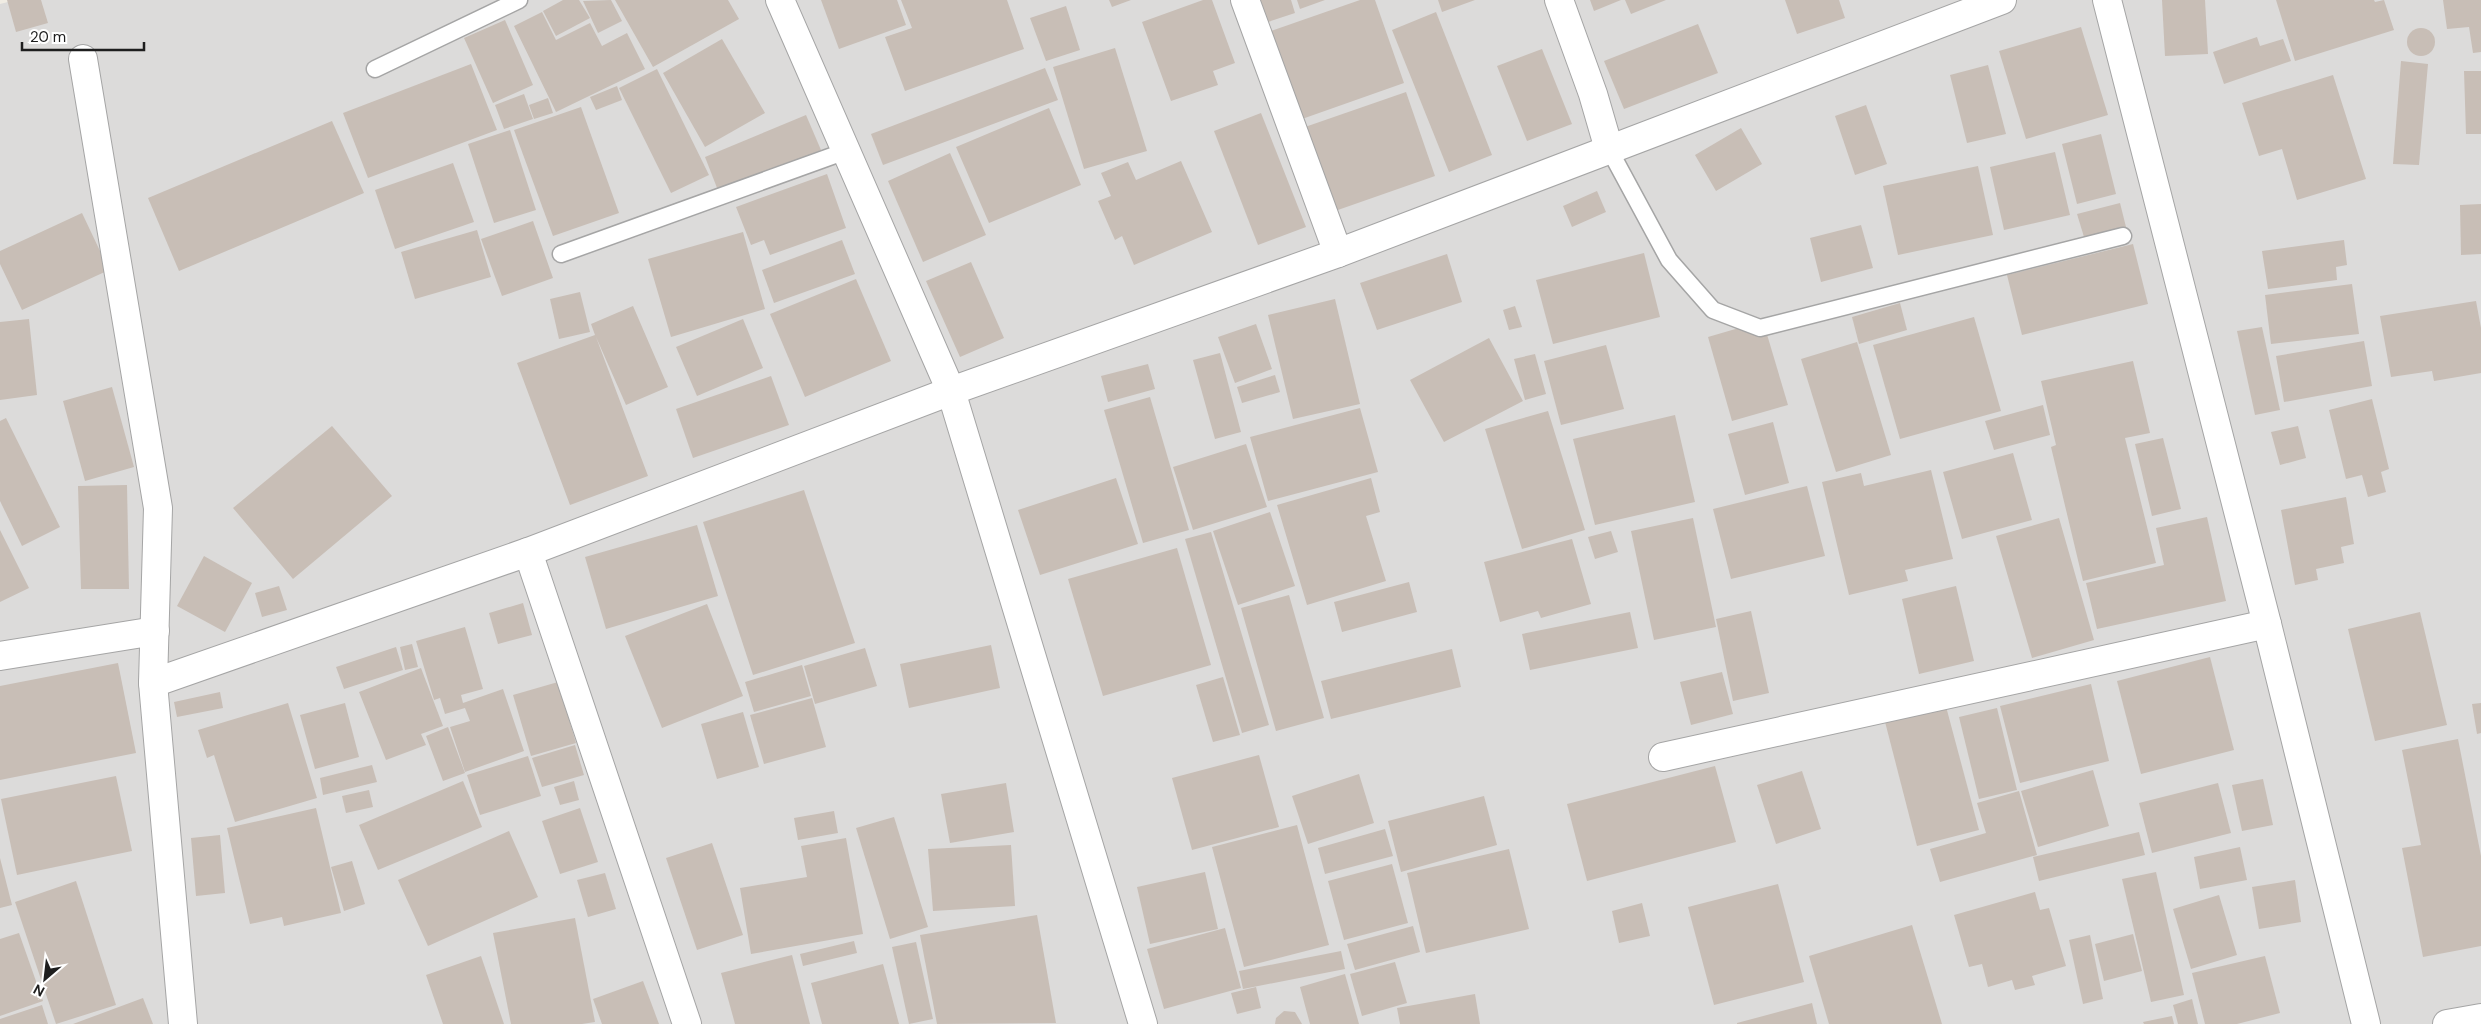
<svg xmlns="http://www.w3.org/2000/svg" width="2481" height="1024" font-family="'DM Sans',sans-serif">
<rect width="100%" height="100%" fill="#f0ece3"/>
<path fill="#dcdbda" d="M16 0H2481V1024H0V4Z"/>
<g fill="#c8beb6">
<path d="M7 0H41L48 23 16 32Z"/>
<path d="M563 0H579L590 18 556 36 543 11Z"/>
<path d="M611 0 622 21 598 33 583 1Z"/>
<path d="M615 0H728L739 19 653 67Z"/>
<path d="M821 0H897L906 25 839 49Z"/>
<path d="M901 0H1007L1024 49 905 91 885 37 912 28Z"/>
<path d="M1109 0H1131L1112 7Z"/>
<path d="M1203 0H1212L1235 63 1213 71 1218 85 1171 101 1142 22Z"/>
<path d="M1253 0H1291L1295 13 1262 24Z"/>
<path d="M1297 0H1325L1300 9Z"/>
<path d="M1360 0H1375L1404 83 1302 119 1271 31Z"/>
<path d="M1438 0H1475L1442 12Z"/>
<path d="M1590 0H1621L1594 11Z"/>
<path d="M1625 0H1666L1631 14Z"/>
<path d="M1785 0H1839L1845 18 1797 34Z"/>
<path d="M2162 0H2205L2208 54 2165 56Z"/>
<path d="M2276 0H2374L2375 2 2384 0 2394 30 2295 61Z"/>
<path d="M2443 0H2481V52L2473 53 2469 27 2447 29Z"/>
<path d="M1066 6 1080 50 1046 61 1030 18Z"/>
<path d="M542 12 556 40 590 23 602 46 627 33 645 69 556 112 514 26Z"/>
<path d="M1436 12 1492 155 1449 172 1392 30Z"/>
<path d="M505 20 533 85 493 103 464 38Z"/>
<path d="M1698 24 1718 73 1624 109 1604 61Z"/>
<path d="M2081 27 2108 115 2026 139 1999 51Z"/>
<circle cx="2421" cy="42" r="14"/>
<path d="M2257 37 2260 46 2283 39 2291 61 2224 84 2213 52Z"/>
<path d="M722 39 765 113 705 147 663 73Z"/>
<path d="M1115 48 1147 151 1084 169 1053 67Z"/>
<path d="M1542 49 1572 124 1527 141 1497 66Z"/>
<path d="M2401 61 2428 64 2419 165 2393 164Z"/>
<path d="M471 64 497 130 368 178 343 113Z"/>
<path d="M1988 65 2006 134 1967 143 1950 75Z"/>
<path d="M1045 68 1058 100 883 165 871 134Z"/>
<path d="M657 69 709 175 671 193 619 88Z"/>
<path d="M2464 71H2481V134H2466Z"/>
<path d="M2333 75 2366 179 2297 200 2282 149 2259 156 2242 103Z"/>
<path d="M617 86 622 100 596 110 590 97Z"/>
<path d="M1406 92 1435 176 1335 211 1305 127Z"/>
<path d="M524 94 533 119 504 129 495 105Z"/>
<path d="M548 98 553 113 534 119 529 105Z"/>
<path d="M1866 105 1887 164 1855 175 1835 116Z"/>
<path d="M581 107 619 213 553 236 514 130Z"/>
<path d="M1049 108 1081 185 989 223 956 147Z"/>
<path d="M1261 113 1306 227 1258 245 1214 131Z"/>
<path d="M806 115 821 150 719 193 705 157Z"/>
<path d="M332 121 364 193 179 271 148 198Z"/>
<path d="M1741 128 1762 164 1716 191 1695 155Z"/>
<path d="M510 130 536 210 494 223 468 144Z"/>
<path d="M2101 134 2116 194 2077 204 2062 144Z"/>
<path d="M2055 152 2070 215 2004 230 1990 167Z"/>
<path d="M950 153 986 235 923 262 888 181Z"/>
<path d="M1181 161 1212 232 1134 265 1122 236 1115 240 1098 201 1111 196 1101 173 1128 162 1136 180Z"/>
<path d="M453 163 474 222 395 249 375 190Z"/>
<path d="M1978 166 1993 235 1898 255 1883 186Z"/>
<path d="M827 174 846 228 770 255 764 240 751 245 736 207Z"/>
<path d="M1597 191 1606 212 1572 227 1563 206Z"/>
<path d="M2120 203 2126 227 2084 237 2077 214Z"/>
<path d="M2481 204V254L2461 255 2460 205Z"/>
<path d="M82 213 109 270 22 310 0 264V251Z"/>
<path d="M533 221 553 278 502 296 481 239Z"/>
<path d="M1861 225 1873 268 1821 282 1810 238Z"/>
<path d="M477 230 491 277 415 299 401 252Z"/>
<path d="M743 232 765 309 671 337 648 259Z"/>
<path d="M842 240 855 274 774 303 762 270Z"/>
<path d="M2344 240 2347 265 2336 267 2337 280 2268 289 2262 251Z"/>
<path d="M2133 244 2148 304 2022 335 2007 275Z"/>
<path d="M1644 253 1660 317 1553 344 1536 280Z"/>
<path d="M1447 254 1462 302 1377 330 1360 283Z"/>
<path d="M971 262 1004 338 960 357 926 281Z"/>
<path d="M856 279 891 361 805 397 770 314Z"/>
<path d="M2352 284 2359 334 2271 344 2265 295Z"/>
<path d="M580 292 590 332 559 339 550 299Z"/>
<path d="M1335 299 1360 404 1293 419 1268 315Z"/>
<path d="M2476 301 2481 328V373L2434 381 2432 371 2391 377 2380 316Z"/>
<path d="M1900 303 1907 330 1859 344 1852 317Z"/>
<path d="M633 306 668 387 626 405 596 337 648 476 570 505 517 363 595 335 591 324Z"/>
<path d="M1515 306 1522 327 1509 330 1503 310Z"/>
<path d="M1974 317 2001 411 1900 439 1873 345Z"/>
<path d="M29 319 37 395 0 400V322Z"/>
<path d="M743 319 763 368 697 396 676 347Z"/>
<path d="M1763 321 1788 405 1732 421 1708 337Z"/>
<path d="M1256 324 1272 369 1235 383 1218 337Z"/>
<path d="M2262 327 2280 410 2255 415 2237 331Z"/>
<path d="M1489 338 1523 401 1444 442 1410 380Z"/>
<path d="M2364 341 2372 386 2284 402 2276 356Z"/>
<path d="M1857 342 1891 455 1836 472 1801 359Z"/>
<path d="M1606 345 1624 409 1561 425 1544 361Z"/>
<path d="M1220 353 1241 432 1215 439 1193 360Z"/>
<path d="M1535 354 1546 394 1525 400 1514 359Z"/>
<path d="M2133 361 2150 433 2125 438 2156 563 2083 581 2051 447 2056 445 2041 381Z"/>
<path d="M1148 364 1155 389 1108 402 1101 376Z"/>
<path d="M1275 375 1280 392 1242 403 1237 387Z"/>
<path d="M771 376 789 425 693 458 676 409Z"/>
<path d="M112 387 134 467 85 481 63 401Z"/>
<path d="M1150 397 1189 530 1143 543 1104 410Z"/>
<path d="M2372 399 2389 469 2381 472 2386 492 2368 497 2362 475 2346 479 2329 410Z"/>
<path d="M2043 405 2050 435 1994 450 1985 421Z"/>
<path d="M1360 408 1378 472 1268 501 1250 437Z"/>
<path d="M1548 411 1585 530 1522 549 1485 429Z"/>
<path d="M1675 415 1695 502 1595 525 1573 439Z"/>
<path d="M6 418 60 527 22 546 0 501V421Z"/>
<path d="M1773 422 1789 483 1745 495 1728 434Z"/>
<path d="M332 426 392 496 293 579 233 508Z"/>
<path d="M2298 426 2306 458 2280 465 2271 432Z"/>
<path d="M2163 438 2181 509 2152 516 2135 444Z"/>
<path d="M1246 444 1267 507 1193 530 1173 467Z"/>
<path d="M2013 453 2032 520 1962 539 1943 472Z"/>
<path d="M1931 470 1953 559 1905 570 1908 581 1849 595 1822 482 1861 473 1864 486Z"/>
<path d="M1116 478 1138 544 1040 575 1018 510Z"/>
<path d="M1371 478 1380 512 1366 516 1386 581 1307 605 1277 505Z"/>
<path d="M127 485 129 589H81L78 486Z"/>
<path d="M1807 486 1825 556 1731 579 1713 509Z"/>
<path d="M804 490 855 643 753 675 703 522Z"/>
<path d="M2346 497 2354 544 2341 547 2344 563 2316 569 2318 580 2295 585 2281 510Z"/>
<path d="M1270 512 1295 586 1238 605 1213 531Z"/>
<path d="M2207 517 2226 601 2097 629 2086 583 2164 565 2156 528Z"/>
<path d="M1693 518 1716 627 1654 640 1631 531Z"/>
<path d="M2059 518 2094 640 2032 658 1996 536Z"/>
<path d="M697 525 718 596 606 629 585 557Z"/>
<path d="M0 530 29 588 0 602Z"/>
<path d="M1611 531 1618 552 1595 559 1588 537Z"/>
<path d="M1211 532 1269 725 1242 733 1185 539Z"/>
<path d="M1572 539 1591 604 1541 618 1538 611 1500 622 1484 562Z"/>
<path d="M1177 548 1211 665 1103 696 1068 579Z"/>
<path d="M204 556 252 583 225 632 177 606Z"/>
<path d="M1409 582 1417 612 1342 632 1334 602Z"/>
<path d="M279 586 287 610 262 617 255 593Z"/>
<path d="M1956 586 1974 661 1919 674 1902 599Z"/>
<path d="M1289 595 1324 718 1276 731 1241 608Z"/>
<path d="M523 603 532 635 498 644 489 613Z"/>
<path d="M707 604 743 696 662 728 625 636Z"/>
<path d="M1751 611 1769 693 1733 701 1716 619Z"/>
<path d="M1630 612 1638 648 1530 670 1522 634Z"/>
<path d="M2420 612 2447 725 2375 741 2348 629Z"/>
<path d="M465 627 483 689 461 695 463 703 503 689 524 751 465 772 450 727 470 721 465 708 445 714 440 698 434 700 416 641Z"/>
<path d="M412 644 418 667 405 670 400 647Z"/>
<path d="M991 645 1000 688 909 708 900 664Z"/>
<path d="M396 647 403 670 344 689 336 667Z"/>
<path d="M865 648 877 686 815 704 804 666Z"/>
<path d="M1452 649 1461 687 1331 719 1321 681Z"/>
<path d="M2210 657 2234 750 2141 774 2117 681Z"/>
<path d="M118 663 136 753 0 780V686Z"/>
<path d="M802 665 811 696 754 712 745 682Z"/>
<path d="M421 668 443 726 421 734 426 745 386 760 359 692Z"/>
<path d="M1722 672 1733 714 1691 725 1680 682Z"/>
<path d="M1223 677 1240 735 1213 742 1196 685Z"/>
<path d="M558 682 576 743 531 756 513 695Z"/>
<path d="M2091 684 2109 761 2020 783 2000 706Z"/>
<path d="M220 692 223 708 177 717 174 702Z"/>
<path d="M812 698 826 747 764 764 750 715Z"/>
<path d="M1944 699 1979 830 1917 846 1883 714Z"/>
<path d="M288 703 317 798 235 822 214 755 207 758 198 730Z"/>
<path d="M345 703 359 757 315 769 300 715Z"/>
<path d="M2481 703V733L2477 734 2472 704Z"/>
<path d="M1997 708 2017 790 1979 799 1959 717Z"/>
<path d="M743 712 759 767 717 779 701 724Z"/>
<path d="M448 727 465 773 443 781 426 736Z"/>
<path d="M2458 739 2481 856V946L2423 957 2402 848 2421 845 2402 750Z"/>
<path d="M575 745 584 775 542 787 532 758Z"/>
<path d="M1259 755 1279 827 1192 850 1172 778Z"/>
<path d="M528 756 541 796 480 815 467 775Z"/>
<path d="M372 765 377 782 323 795 320 778Z"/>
<path d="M1715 766 1736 842 1587 881 1567 804Z"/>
<path d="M2093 770 2109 826 2038 847 2021 791Z"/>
<path d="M1802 771 1821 829 1776 844 1757 785Z"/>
<path d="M1359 774 1374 823 1308 844 1292 796Z"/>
<path d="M116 776 132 851 17 875 1 799Z"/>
<path d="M2263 779 2273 825 2242 831 2232 785Z"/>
<path d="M463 781 482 827 378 870 359 825Z"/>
<path d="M574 781 579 800 560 805 554 787Z"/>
<path d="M1006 783 1014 832 950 843 941 794Z"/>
<path d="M2218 783 2231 833 2152 853 2139 803Z"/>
<path d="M369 790 373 807 346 813 342 796Z"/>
<path d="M2019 791 2037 855 1940 882 1930 849 1986 833 1977 803Z"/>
<path d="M1484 796 1497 845 1401 872 1388 821Z"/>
<path d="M316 808 341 913 284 926 282 917 250 924 227 828Z"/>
<path d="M580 808 598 862 560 874 542 821Z"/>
<path d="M834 811 838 833 798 840 794 818Z"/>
<path d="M894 817 928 927 890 939 856 828Z"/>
<path d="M1297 825 1329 945 1244 967 1212 847Z"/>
<path d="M1385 829 1393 856 1325 874 1318 848Z"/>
<path d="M509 831 538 897 428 946 398 880Z"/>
<path d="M2139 832 2145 855 2039 881 2033 857Z"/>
<path d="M220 835 225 893 196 896 191 838Z"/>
<path d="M846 838 863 934 751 954 740 888 807 877 801 846Z"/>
<path d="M712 843 743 935 697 950 666 858Z"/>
<path d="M1011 845 1015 906 933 911 928 849Z"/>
<path d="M2240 847 2247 880 2200 889 2194 857Z"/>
<path d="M1509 849 1529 929 1426 953 1407 873Z"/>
<path d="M0 858 12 905 0 908Z"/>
<path d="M352 861 365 904 344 911 331 867Z"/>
<path d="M1392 864 1408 923 1344 940 1328 881Z"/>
<path d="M1205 872 1218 929 1150 944 1137 887Z"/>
<path d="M2156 872 2184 995 2151 1002 2122 879Z"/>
<path d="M605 873 616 909 588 917 577 880Z"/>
<path d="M2295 880 2301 922 2259 929 2252 887Z"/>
<path d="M76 881 116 1005 56 1024 15 902Z"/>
<path d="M1778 884 1804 982 1714 1005 1688 907Z"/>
<path d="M2035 892 2040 910 2049 908 2066 966 2032 976 2035 985 2015 990 2012 980 1988 987 1982 964 1969 967 1954 915Z"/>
<path d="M2219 895 2237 955 2191 969 2173 909Z"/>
<path d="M1642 903 1650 936 1619 943 1612 911Z"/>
<path d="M1037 915 1056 1023 937 1024 920 935Z"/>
<path d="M575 918 595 1022 582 1024H511L493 933Z"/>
<path d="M1912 925 1942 1024H1829L1809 956Z"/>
<path d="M1413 926 1420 952 1355 970 1347 944Z"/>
<path d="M1225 928 1241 988 1164 1009 1147 949Z"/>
<path d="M19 933 43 1001 0 1016V939Z"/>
<path d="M2133 934 2142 971 2104 981 2095 944Z"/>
<path d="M2090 935 2103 999 2083 1004 2069 940Z"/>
<path d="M854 941 857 953 803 966 800 954Z"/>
<path d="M916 942 933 1019 909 1024 892 947Z"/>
<path d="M1341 951 1345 969 1243 989 1239 971Z"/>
<path d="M792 955 810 1024H735L721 973Z"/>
<path d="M481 956 504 1024H443L426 975Z"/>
<path d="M2265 956 2280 1013 2237 1024H2205L2192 973Z"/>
<path d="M1395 962 1407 1003 1362 1016 1350 974Z"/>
<path d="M883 964 899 1024H822L811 983Z"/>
<path d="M1345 974 1359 1024H1310L1300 987Z"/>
<path d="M643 981 659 1024H602L593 999Z"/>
<path d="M1256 987 1261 1008 1237 1014 1231 993Z"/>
<path d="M1475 994 1480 1024H1400L1397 1008Z"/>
<path d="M143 998 153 1024H73Z"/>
<path d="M2192 999 2198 1024H2178L2173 1005Z"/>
<path d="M1812 1003 1817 1024H1737V1023Z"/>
<path d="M42 1005 48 1024H0V1019Z"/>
<path d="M1284 1011 1295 1012 1302 1024H1275L1276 1018Z"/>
<path d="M2172 1016 2174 1024H2144L2143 1022Z"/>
</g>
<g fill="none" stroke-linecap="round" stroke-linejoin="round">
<defs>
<g id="service">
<path d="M375 69 519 0"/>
<path d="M1609 149 1669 260 1713 310 1760 328 2123 236"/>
<path d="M561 254 846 151"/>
</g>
<g id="minor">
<path d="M780 0 951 391 1143 1024"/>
<path d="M1245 0 1338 253"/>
<path d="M1559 0 1593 94 1609 149"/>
<path d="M2107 0 2267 624 2366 1024"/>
<path d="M83 59 158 508 153 683 183 1024"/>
<path d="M528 552 687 1024"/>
<path d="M0 656 155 631"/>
<path d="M153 683 528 552 951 391 1338 253 2002 0"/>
<path d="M1663 757 2267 624"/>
<path d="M2447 1024 2481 1018"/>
</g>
</defs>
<use href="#service" stroke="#a5a5a5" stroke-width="19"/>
<use href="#minor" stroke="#a5a5a5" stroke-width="30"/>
<use href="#service" stroke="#fff" stroke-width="16"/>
<use href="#minor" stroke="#fff" stroke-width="28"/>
</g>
<g transform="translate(45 979) rotate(208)" stroke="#ffffff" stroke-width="4" paint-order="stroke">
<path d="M0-4L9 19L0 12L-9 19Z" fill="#1e1e1e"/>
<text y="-8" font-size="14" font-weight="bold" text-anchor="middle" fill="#1e1e1e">N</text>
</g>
<path d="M22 42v8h122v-8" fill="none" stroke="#1e1e1e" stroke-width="2.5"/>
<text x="30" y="42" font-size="15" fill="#1e1e1e" stroke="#ffffff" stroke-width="4" paint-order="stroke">20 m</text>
</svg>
